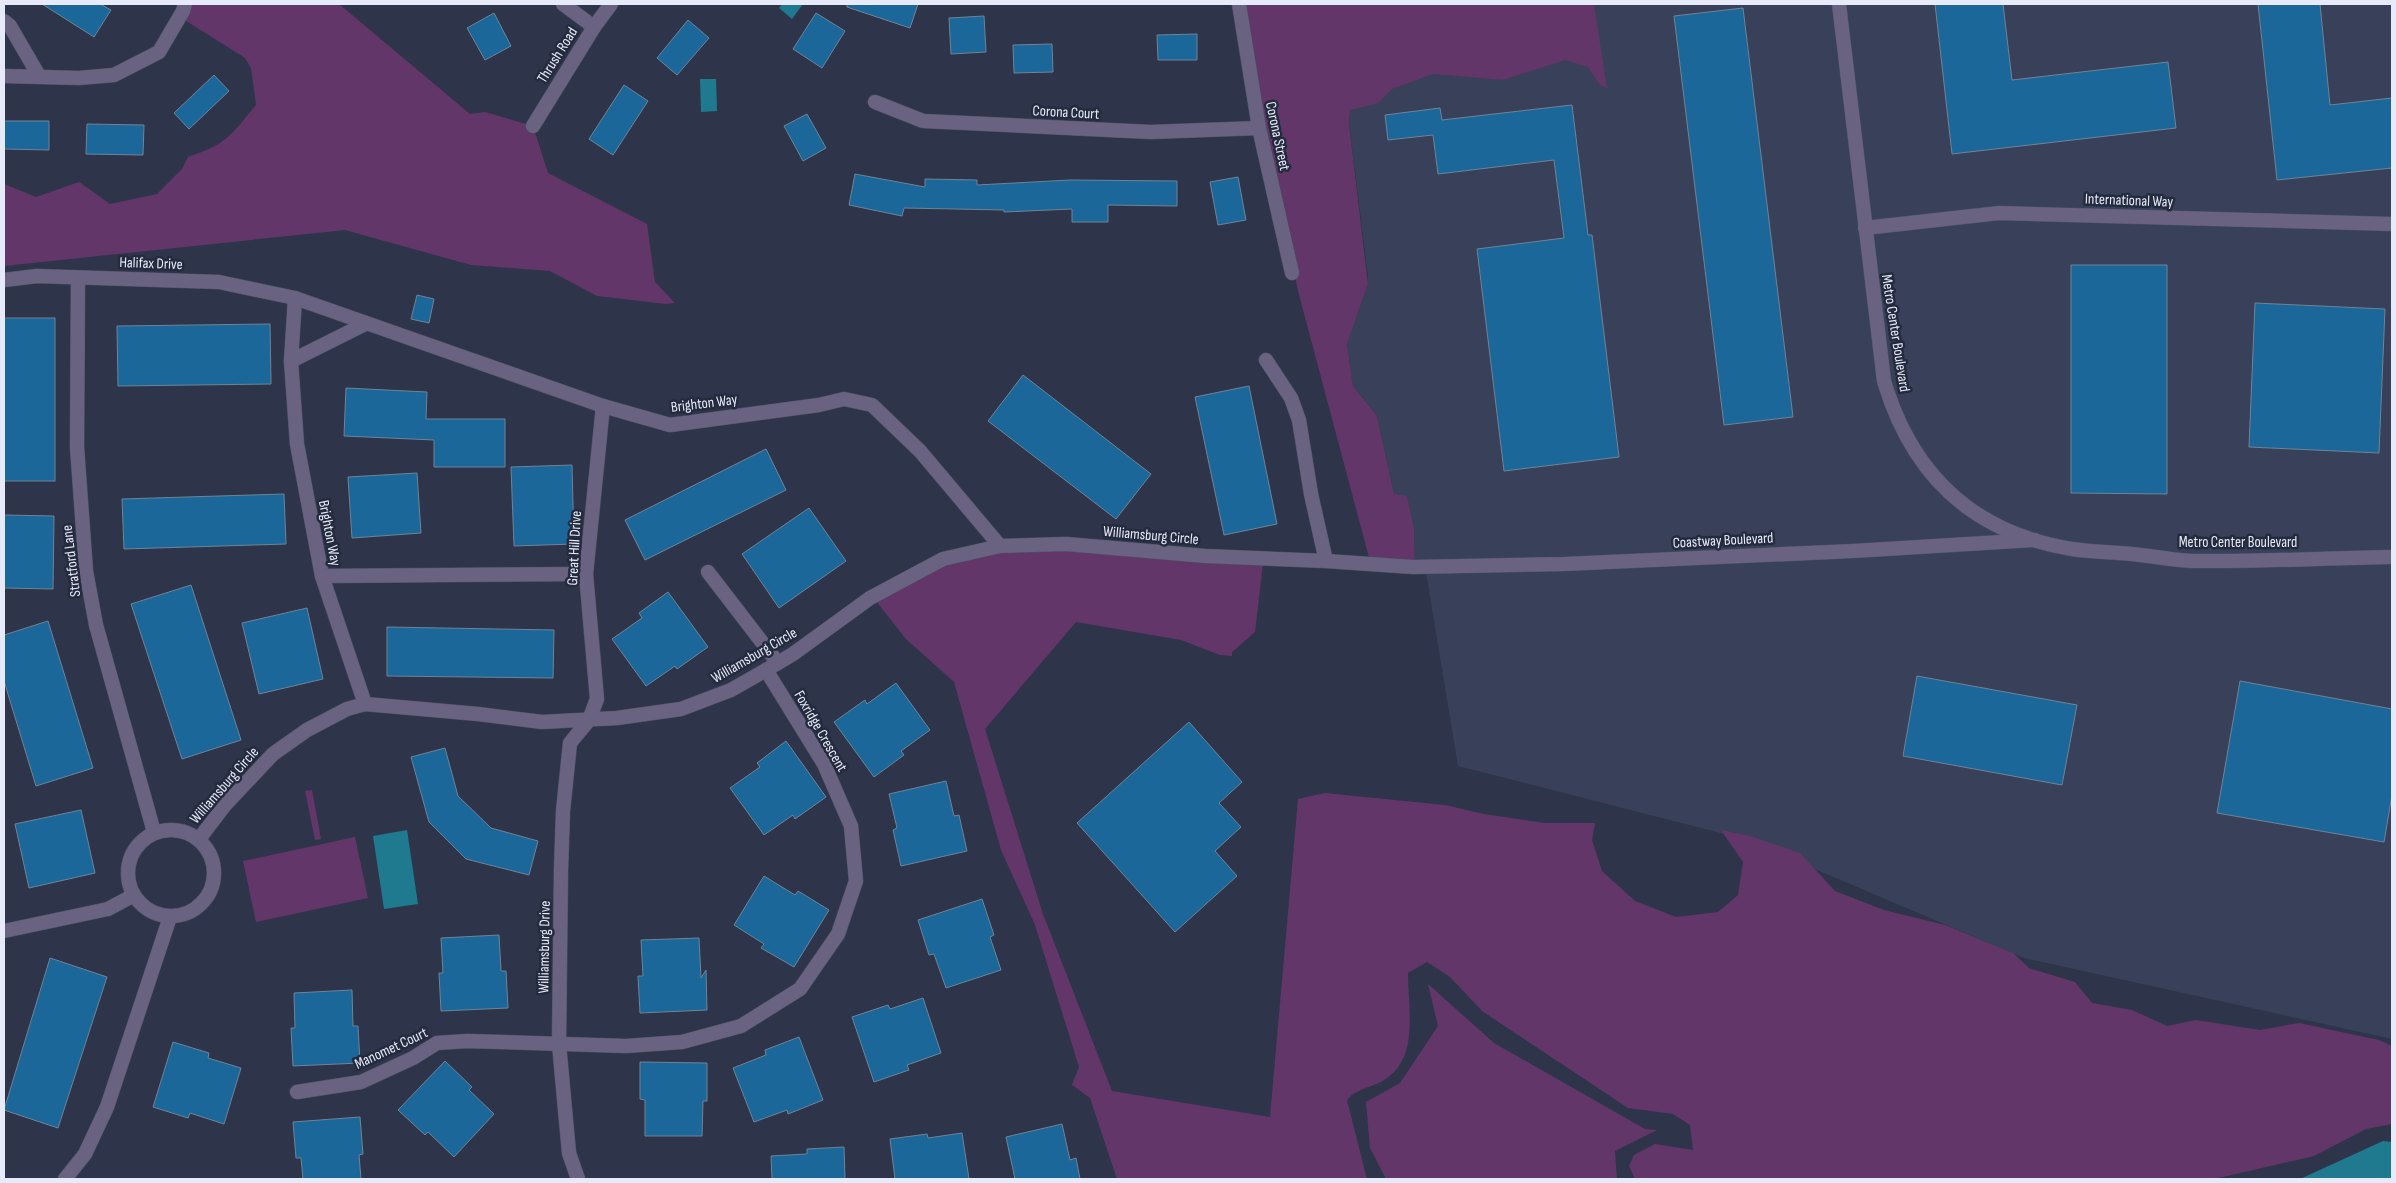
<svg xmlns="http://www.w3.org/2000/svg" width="2396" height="1183" font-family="'Sofia Sans Condensed',sans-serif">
<rect width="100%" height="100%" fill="#2e354a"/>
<path fill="#38405a" d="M1567 4H2392V1039L2024 958 1744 839 1458 766 1425 566H1415L1414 529 1394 494 1377 416 1353 386 1347 344 1368 284V275L1349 124 1350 114 1339 49Z"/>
<g fill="#623668">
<path d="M187 4H339L470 114 485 112 533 126 548 173 647 224 655 282 675 303 666 304 597 296 550 271 471 265 345 230 4 266V184L36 197 79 182 110 204 157 194 182 169 188 157C227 144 230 136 256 105L251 68 245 58 183 19Z"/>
<path d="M1242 4H1594L1607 88 1600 85 1588 67 1565 60 1503 80 1433 74 1392 89 1378 103 1350 110 1349 124 1368 284 1347 344 1353 386 1377 416 1394 494 1407 496 1414 529 1415 566 1371 565 1298 291Z"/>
<path d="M1014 547 1263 563 1255 632 1232 652V656L1220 655 1181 640 1076 622 985 729 1043 914 1112 1091 1270 1117 1298 799 1325 793 1445 805 1484 814 1545 823H1595L1592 840 1602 871 1635 901 1676 917 1718 912 1738 895 1743 862 1721 830 1750 836 1800 853 1835 891 1884 910 1945 925 2013 953 2029 968 2075 982 2092 1003 2132 1010 2167 1026 2196 1020 2260 1030 2299 1023 2379 1040 2392 1046V1124L2366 1129 2314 1156 2214 1179H1635L1629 1166 1634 1155 1655 1144 1693 1150 1690 1125 1673 1114 1628 1108 1482 1011 1450 977 1427 962 1408 973C1408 1007 1419 1056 1387 1078 1374 1088 1357 1087 1347 1100L1367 1179H1117L1090 1098 1072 1085 1079 1067 1035 925 1001 850 954 682 906 639 876 601 921 566Z"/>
<path d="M312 790 321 839 315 840 305 791Z"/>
<path d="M355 837 368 898 256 922 243 861Z"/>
<path d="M1428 984 1494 1043 1645 1129 1657 1130 1615 1151 1617 1179H1386L1370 1148 1366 1102 1400 1083 1438 1026Z"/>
</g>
<g fill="#207a8f">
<path d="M782 4H803L792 19 779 8Z"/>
<path d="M700 79H716L717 111 701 112Z"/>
<path d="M407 830 418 904 384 909 373 836Z"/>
<path d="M2383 1141 2392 1142V1179H2300Z"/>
</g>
<g fill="#1b679a" stroke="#6f8496">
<path d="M42 4H100L111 10 94 37Z"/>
<path d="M847 4H918L910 28 847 7Z"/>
<path d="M1935 4H2003L2012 80 2168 62 2176 128 1952 154Z"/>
<path d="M2258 4H2320L2330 105 2392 98V168L2277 180Z"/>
<path d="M1743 8 1793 417 1724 425 1674 16Z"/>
<path d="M494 13 511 46 485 60 467 28Z"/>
<path d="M816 13 845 31 822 68 793 49Z"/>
<path d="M984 16 986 52 951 54 949 18Z"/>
<path d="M688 20 709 38 677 75 657 58Z"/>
<path d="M1197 34V60H1158L1157 35Z"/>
<path d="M1052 44 1053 72 1014 73 1013 45Z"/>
<path d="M214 75 229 91 189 129 174 113Z"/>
<path d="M624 85 648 101 613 155 589 139Z"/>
<path d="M1572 105 1588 235H1592L1619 457 1504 471 1477 249 1564 238 1554 160 1438 174 1433 135 1388 140 1385 115 1440 108 1442 120Z"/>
<path d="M807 114 826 148 803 161 784 126Z"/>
<path d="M4 121H49V150L4 149Z"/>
<path d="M87 124 144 125 143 155 86 154Z"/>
<path d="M855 174 925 187V179L977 180V185L1070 180 1177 181V206L1108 205V222H1072V209L1004 212V210L904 208 902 216 849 205Z"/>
<path d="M1238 177 1246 220 1218 225 1210 182Z"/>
<path d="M2071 265H2167V494L2071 493Z"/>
<path d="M417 295 434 299 429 323 411 319Z"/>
<path d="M2255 303 2385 309 2379 453 2249 447Z"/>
<rect x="4" y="318" width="51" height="163"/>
<path d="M270 324 271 384 118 386 117 326Z"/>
<path d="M1023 375 1151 474 1116 519 988 421Z"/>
<path d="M1249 386 1277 524 1224 535 1195 397Z"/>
<path d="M346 388 427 392 426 419H505V467H434V440L344 436Z"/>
<path d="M766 449 786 490 645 560 625 520Z"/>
<path d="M572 465 574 544 514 546 511 467Z"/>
<path d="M417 473 421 533 352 538 348 477Z"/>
<path d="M284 494 286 544 124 549 122 499Z"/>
<path d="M809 508 846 561 779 608 742 554Z"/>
<path d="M4 515 54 516 53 589 4 588Z"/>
<path d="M191 585 241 740 182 759 131 604Z"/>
<path d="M668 592 708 647 677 669 675 666 646 686 612 639 642 618 639 613Z"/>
<path d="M307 608 323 679 259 694 242 623Z"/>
<path d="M48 621 93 768 36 786 4 681V635Z"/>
<path d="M387 627 554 630 553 678 387 676Z"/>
<path d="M1917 676 2077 705 2062 785 1903 756Z"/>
<path d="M2240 681 2392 709V795L2384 842 2217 813Z"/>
<path d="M896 683 930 730 901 751 904 755 874 777 834 722 865 700 867 704Z"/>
<path d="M1189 722 1242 782 1219 803 1241 827 1215 851 1237 876 1175 932 1077 823Z"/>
<path d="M786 741 826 797 795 819 793 815 764 835 730 788 760 767 757 763Z"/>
<path d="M445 748 458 796 491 828 538 841 529 875 466 859 429 822 411 757Z"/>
<path d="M946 781 954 816 959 815 967 851 901 866 893 830 897 828 889 794Z"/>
<path d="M81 810 95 873 29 888 15 824Z"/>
<path d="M764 876 795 895 798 891 829 910 794 967 761 948 764 944 734 925Z"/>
<path d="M982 899 994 935 990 937 1001 970 946 988 934 954 929 955 918 920Z"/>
<path d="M499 935 501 971H506L508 1008 441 1011 439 973H443L441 938Z"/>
<path d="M699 938 701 978 706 970 707 1010 640 1013 638 976H643L641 940Z"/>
<path d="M50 958 107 977 58 1128 4 1110Z"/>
<path d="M352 990 353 1026H358L360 1063 293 1066 291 1028H295L294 993Z"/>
<path d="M923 998 941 1053 907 1065 909 1070 874 1082 852 1017 888 1005 890 1009Z"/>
<path d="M799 1037 823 1100 788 1114 787 1110 754 1122 733 1068 766 1055 765 1050Z"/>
<path d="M173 1042 209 1053 208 1058 241 1068 224 1124 190 1113 188 1118 153 1107Z"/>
<path d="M445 1061 472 1087 469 1090 494 1114 454 1157 428 1132 425 1135 398 1110Z"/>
<path d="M640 1062 707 1063V1101H703L702 1136H645V1100L640 1099Z"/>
<path d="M360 1117 363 1154 359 1155 361 1179H303L301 1158H296L293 1122Z"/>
<path d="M1062 1124 1070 1160 1076 1158 1080 1179H1015L1006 1137Z"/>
<path d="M962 1133 969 1179H895L890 1139 927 1134 928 1138Z"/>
<path d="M844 1147 845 1179H772L771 1156 807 1154V1149Z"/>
</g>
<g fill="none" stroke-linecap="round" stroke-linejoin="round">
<defs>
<g id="minor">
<path d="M563 4 594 27"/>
<path d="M1239 4 1259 128 1292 273"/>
<path d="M4 21 10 26 39 76"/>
<path d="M4 76 79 78 114 75 159 52 183 11 185 4"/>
<path d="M875 102 923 121 1151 132 1259 128"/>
<path d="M533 126 594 27 611 4"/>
<path d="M1865 228 1999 213 2392 224"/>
<path d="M78 278 77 447 86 571 96 625 154 832"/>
<path d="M4 280 37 276 219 282 295 298 603 406 670 425 819 405 844 399 872 405 920 451 1000 546"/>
<path d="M295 298 291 361 297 444 322 576 365 704"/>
<path d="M1266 360 1291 398 1299 420 1311 494 1326 561"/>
<path d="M291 361 365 324"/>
<path d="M708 572 778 663"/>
<path d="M322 576 586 574"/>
<circle cx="171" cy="873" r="43"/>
<path d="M199 839 225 805 273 754 307 730 347 709 365 704 478 714 542 722 617 718 681 709 731 690 766 670 793 654 870 598 943 559 1000 546 1066 544 1205 556 1326 561 1413 567 1564 564 1853 551 2035 540"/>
<path d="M4 931 108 909 134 895"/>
<path d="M297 1092 361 1082 413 1058 437 1043 467 1041 626 1046 682 1042 741 1026 800 989 838 934 856 881 851 826 824 764 766 670"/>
<path d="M65 1179 85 1154 107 1107 170 917"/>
<path d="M578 1179 569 1153 559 1044 561 870 563 811 570 743 589 720 597 699 586 574 603 406"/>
</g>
<path id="tertiary" d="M1839 4 1884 381C1912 475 1973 533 2072 549 2092 552 2112 552 2132 554 2152 556 2172 560 2192 561 2259 562 2326 558 2392 557"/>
</defs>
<use href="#minor" stroke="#4c5266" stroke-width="15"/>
<use href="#tertiary" stroke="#4c5266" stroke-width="15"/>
<use href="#minor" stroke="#6a6281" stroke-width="14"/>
<use href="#tertiary" stroke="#6a6281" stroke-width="14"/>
</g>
<g text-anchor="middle" stroke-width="5" stroke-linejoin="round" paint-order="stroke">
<g font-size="15" fill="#e7ebf9" stroke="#252b3f">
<text transform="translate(557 55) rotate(-58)" y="5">Thrush Road</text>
<text transform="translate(1066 112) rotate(3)" y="5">Corona Court</text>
<text transform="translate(1278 136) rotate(78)" y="5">Corona Street</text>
<text transform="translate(2129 200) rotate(2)" y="5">International Way</text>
<text transform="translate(151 263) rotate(2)" y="5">Halifax Drive</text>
<text transform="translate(1896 333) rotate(81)" y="5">Metro Center Boulevard</text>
<text transform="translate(704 403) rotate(-7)" y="5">Brighton Way</text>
<text transform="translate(330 533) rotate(79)" y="5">Brighton Way</text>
<text transform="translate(1151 535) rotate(5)" y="5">Williamsburg Circle</text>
<text transform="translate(1723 540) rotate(-3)" y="5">Coastway Boulevard</text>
<text x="2238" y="547">Metro Center Boulevard</text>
<text transform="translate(574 548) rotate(-87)" y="5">Great Hill Drive</text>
<text transform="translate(71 561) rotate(-97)" y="5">Stratford Lane</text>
<text transform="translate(754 655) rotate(-30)" y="5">Williamsburg Circle</text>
<text transform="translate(821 731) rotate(60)" y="5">Foxridge Crescent</text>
<text transform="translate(224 785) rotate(-49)" y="5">Williamsburg Circle</text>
<text transform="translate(544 947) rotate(-89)" y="5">Williamsburg Drive</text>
<text transform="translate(391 1048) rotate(-25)" y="5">Manomet Court</text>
</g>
</g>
<rect width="2396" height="1183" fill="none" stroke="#e7ebf9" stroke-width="10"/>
</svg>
